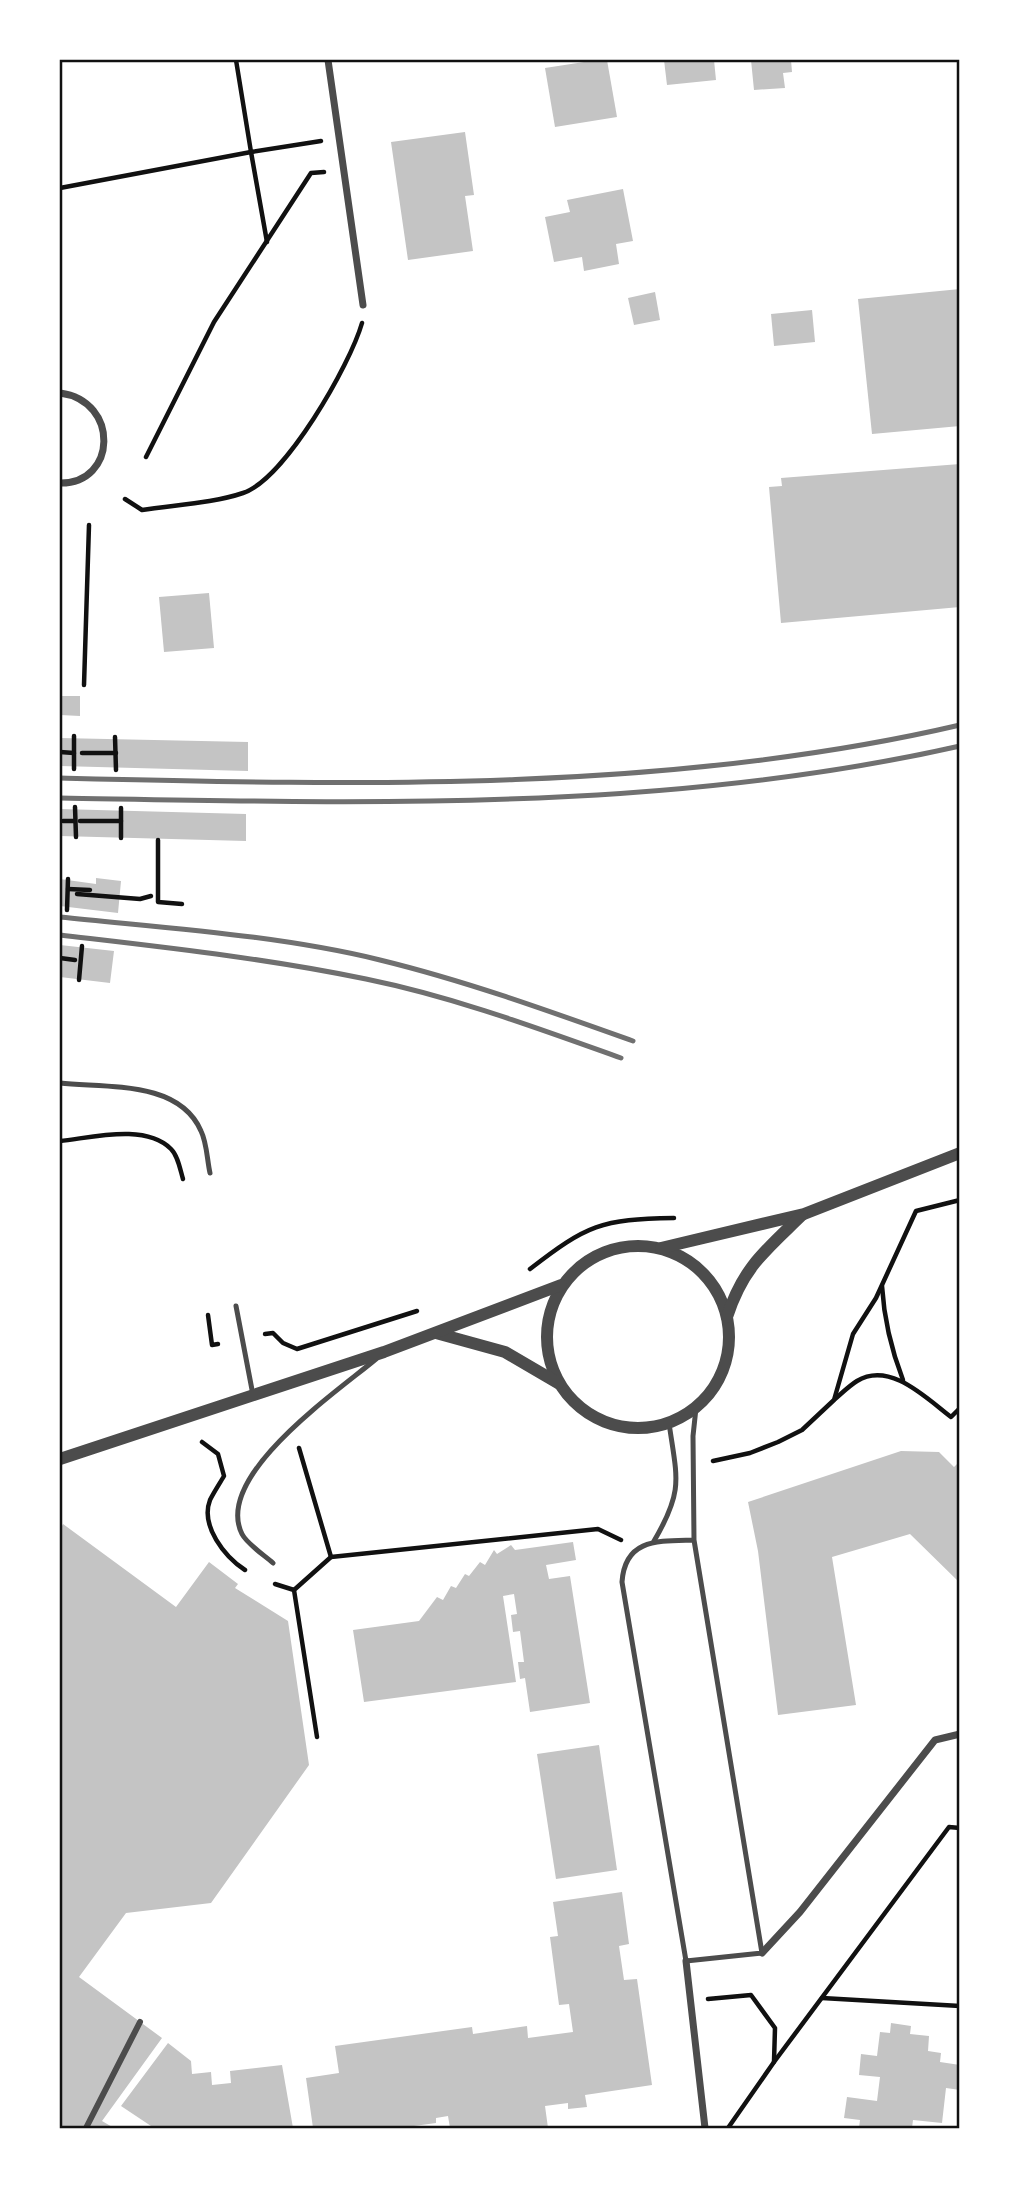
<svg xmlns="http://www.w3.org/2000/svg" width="1019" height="2188" font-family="Roboto,sans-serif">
<rect width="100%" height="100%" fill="#fff"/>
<g fill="#c4c4c4">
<path d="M597 60H607L617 117 555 127 545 68Z"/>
<path d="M664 60H714L716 80 667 85Z"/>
<path d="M751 60H791L792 72 783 73 785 88 754 90Z"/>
<path d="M465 132 474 195 465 196 473 251 408 260 391 142Z"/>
<path d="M623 189 633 241 616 244 619 264 584 271 582 257 554 262 545 217 570 212 567 200Z"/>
<path d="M960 289V426L872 434 858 299Z"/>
<path d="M655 292 660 320 634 325 628 298Z"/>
<path d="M812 310 815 342 774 346 771 314Z"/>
<path d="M960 464V607L781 623 769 487 782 486 781 478Z"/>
<path d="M209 593 214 648 164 652 159 597Z"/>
<path d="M60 696H80V716L60 715Z"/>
<path d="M60 738 248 742V771L60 766Z"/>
<path d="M60 809 246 814V841L60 836Z"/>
<path d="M96 878 121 881 118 913 60 906V879L96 884Z"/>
<path d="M60 945 114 951 110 983 60 977Z"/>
<path d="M901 1451 939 1452 954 1467 960 1461V1583L910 1534 832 1557 856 1705 778 1715 758 1551 748 1502Z"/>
<path d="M63 1524 176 1607 209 1562 238 1584 235 1588 288 1621 309 1765 211 1903 126 1913 79 1977 162 2038 102 2121 114 2128H60V1530Z"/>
<path d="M573 1542 576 1560 546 1565 549 1579 570 1576 590 1703 530 1712 525 1678 520 1679 518 1662H524L520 1631 513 1632 511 1615 517 1614 514 1594 503 1596 516 1682 364 1702 353 1630 419 1621 437 1597 443 1600 451 1586 456 1588 465 1574 469 1576 480 1562 485 1565 494 1550 497 1554 511 1545 515 1550Z"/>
<path d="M599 1745 617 1870 556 1879 537 1754Z"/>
<path d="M622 1892 629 1944 619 1946 624 1980 637 1979 652 2085 585 2095 587 2107 568 2109V2103L545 2106 548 2128H450L448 2116 436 2118V2123L414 2126V2128H313L306 2078 339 2073 335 2046 472 2027 473 2034 527 2026 528 2038 573 2032 569 2004 559 2005 550 1937 558 1936 553 1902Z"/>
<path d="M891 2023 911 2026 910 2034 929 2036 928 2051 941 2053 940 2062 960 2065V2090L946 2088 942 2123 913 2120 912 2128H859L860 2120 844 2118 847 2097 877 2101 880 2077 859 2075 861 2054 877 2056 880 2032 890 2033Z"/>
<path d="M168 2043 191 2061 192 2074 211 2072 212 2085 231 2083 230 2071 282 2065 293 2128H154L121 2106Z"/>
</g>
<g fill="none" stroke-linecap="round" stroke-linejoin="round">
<g stroke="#111" stroke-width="4.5">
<path d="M236 60 251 152 321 141"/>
<path d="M60 188 251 152 267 242"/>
<path d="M146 457 214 322 311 173 324 172"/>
<path d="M125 499 142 510C173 505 214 503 243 493 285 479 350 365 362 323"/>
<path d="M84 685 89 525"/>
<path d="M74 736V769"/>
<path d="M115 737 116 770"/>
<path d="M60 752 74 753"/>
<path d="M82 753H116"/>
<path d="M75 807 76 837"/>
<path d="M121 808V838"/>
<path d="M63 821H75"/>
<path d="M80 821H121"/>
<path d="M158 840V902L182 904"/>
<path d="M68 889 90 890"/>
<path d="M77 894 140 899 151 896"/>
<path d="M67 910 68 879"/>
<path d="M60 958 75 960"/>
<path d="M79 980 82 946"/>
<path d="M60 1141C91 1138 145 1123 171 1149 178 1156 180 1169 183 1179"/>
<path d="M530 1269C587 1225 601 1219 674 1218"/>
<path d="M882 1286C884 1319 891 1349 903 1380"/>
<path d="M208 1315 212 1345 218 1344"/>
<path d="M265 1334 273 1333 283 1343 297 1349 417 1311"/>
<path d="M835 1399C842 1393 849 1386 857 1381 890 1361 926 1398 951 1417L960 1408"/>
<path d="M202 1442 218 1454 224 1476C220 1483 214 1492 210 1500 200 1526 225 1557 245 1570"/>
<path d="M299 1448 331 1557"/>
<path d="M713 1461 750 1453 778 1442 802 1430 834 1400 853 1334 876 1298 916 1211 960 1200"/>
<path d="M275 1584 294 1590"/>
<path d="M317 1737 294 1590 331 1557 598 1529 621 1540"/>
<path d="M822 1998 960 2006"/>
<path d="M708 1999 751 1995 775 2028 774 2062 728 2128"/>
<path d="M774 2062 949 1827 960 1828"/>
</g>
<g stroke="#4c4c4c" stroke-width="5">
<path d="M60 1083C106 1088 179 1080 201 1131 207 1143 207 1160 210 1173"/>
<path d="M236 1306 253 1395"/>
<path d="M694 1540C659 1541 625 1538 622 1582L686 1961 762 1953 694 1540 693 1436 696 1408"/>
<path d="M654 1541C684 1490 677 1479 669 1423"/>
<path d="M273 1563C264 1555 247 1544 242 1534 213 1476 338 1391 376 1359"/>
</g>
<path stroke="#4c4c4c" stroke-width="6" d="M86 2128 140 2022"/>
<g stroke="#4c4c4c" stroke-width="7">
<path d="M328 60 363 305"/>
<path d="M60 393C120 401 117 484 60 483"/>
<path d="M762 1953 800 1912 935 1740 960 1734"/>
<path d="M686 1961 705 2128"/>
</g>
<g stroke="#4c4c4c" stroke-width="12">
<circle cx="638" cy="1337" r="91"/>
<path d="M661 1248 804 1214 960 1153"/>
<path d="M727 1317C743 1267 766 1250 802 1215"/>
<path d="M436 1333 505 1352 558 1383"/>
<path d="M60 1459 384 1352 561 1285"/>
</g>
<g stroke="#707070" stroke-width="5">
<path d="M60 778C356 785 669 793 960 725"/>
<path d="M60 798C360 803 664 813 960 746"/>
<path d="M60 917C164 928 278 935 380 960 466 981 549 1011 633 1041"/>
<path d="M60 935C162 947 265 958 366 979 454 997 537 1028 621 1058"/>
</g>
</g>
<rect width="1019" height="2188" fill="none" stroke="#ffffff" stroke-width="122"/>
<rect x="61" y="61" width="897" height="2066" fill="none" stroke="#111" stroke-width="2.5"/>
</svg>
